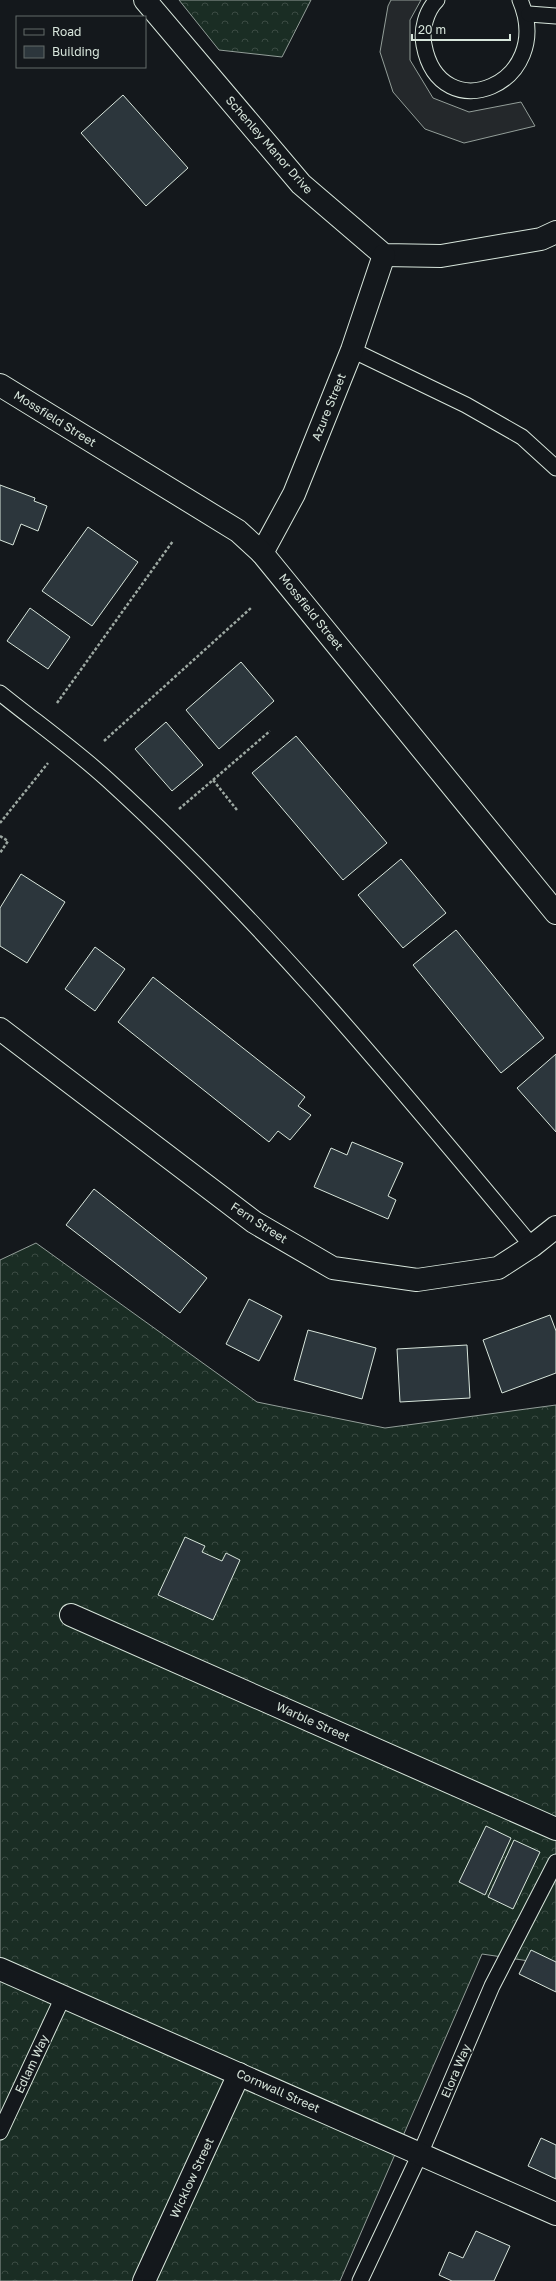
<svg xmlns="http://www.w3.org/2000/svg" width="556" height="2281" font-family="'Golos Text',sans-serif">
<defs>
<pattern id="forest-crowns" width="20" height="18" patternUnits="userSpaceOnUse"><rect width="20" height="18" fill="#1a2d24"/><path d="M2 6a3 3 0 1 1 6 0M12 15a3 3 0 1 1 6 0" fill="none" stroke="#3b4b43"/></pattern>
</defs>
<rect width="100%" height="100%" fill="#14181c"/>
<g fill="url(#forest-crowns)" stroke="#939e99">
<path d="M179 0H311L282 57 219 50Z"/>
<path d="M36 1243 257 1402 385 1428 556 1405V1965L482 1954 340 2281H0V1260Z"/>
</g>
<path fill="#24282b" stroke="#939e99" d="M391 0H421L410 20V60L433 98 469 112 521 102 535 126 464 143 425 129 393 92 380 52 388 6Z"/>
<g fill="#2c363c" stroke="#d8e6dc">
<path d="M123 95 188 168 146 206 81 133Z"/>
<path d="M0 485 35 498 34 501 47 506 38 531 21 524 13 545 0 540Z"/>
<path d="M88 527 138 562 92 626 42 591Z"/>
<path d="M30 608 70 637 48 669 7 641Z"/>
<path d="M241 662 274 701 219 749 186 710Z"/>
<path d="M166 722 203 765 172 791 135 749Z"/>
<path d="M296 736 387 843 343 880 252 773Z"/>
<path d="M401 859 446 913 403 948 358 895Z"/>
<path d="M21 874 65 902 27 963 0 946V908Z"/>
<path d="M456 930 544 1038 501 1073 413 965Z"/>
<path d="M95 947 125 969 95 1011 65 989Z"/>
<path d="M153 977 305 1097 298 1106 311 1115 290 1140 278 1131 269 1142 118 1022Z"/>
<path d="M556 1054V1132L517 1088Z"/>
<path d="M352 1142 403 1163 388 1196 396 1200 388 1219 314 1187 331 1148 347 1155Z"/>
<path d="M94 1189 207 1278 180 1313 66 1225Z"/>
<path d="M249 1299 282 1316 259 1361 226 1344Z"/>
<path d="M550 1315 556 1331V1373L502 1393 483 1340Z"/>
<path d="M308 1330 376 1348 362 1399 294 1380Z"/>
<path d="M467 1345 470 1398 400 1402 397 1349Z"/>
<path d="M185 1537 205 1546 202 1552 222 1561 226 1553 240 1560 213 1620 158 1595Z"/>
<path d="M486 1826 511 1838 485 1895 459 1882Z"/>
<path d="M514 1840 540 1852 513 1909 488 1897Z"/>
<path d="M531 1950 556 1962V1992L519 1974Z"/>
<path d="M541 2138 556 2145V2179L528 2166Z"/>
<path d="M476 2231 510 2246 494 2281H452L439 2275 449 2252 463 2258Z"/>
</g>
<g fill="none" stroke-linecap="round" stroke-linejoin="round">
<defs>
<g id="lane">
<path d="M437 0C426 11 421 30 424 45 440 131 556 84 520 0"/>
<path d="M529 14 556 16"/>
<path d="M352 350 466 405 522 437 556 468"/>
<path d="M0 693C36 722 74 749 108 780 264 922 397 1084 532 1246"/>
<path d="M0 2132 63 1997"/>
<path d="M360 2281 420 2154 492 1986 556 1862"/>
</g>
<g id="street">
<path d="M145 0 301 184 384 255 441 256 541 239 556 232"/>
<path d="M262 553 294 494 352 350 384 255"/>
<path d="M0 1029 254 1222 333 1268 417 1280 498 1268 532 1246 556 1227"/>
<path d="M71 1615 556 1829"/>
<path d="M0 1969 556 2214"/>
<path d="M144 2281 239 2074"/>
</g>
<path id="secondary" d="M0 385 238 531 262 553 556 913"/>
</defs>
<use href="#lane" stroke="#d8e6dc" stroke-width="17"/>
<use href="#street" stroke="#d8e6dc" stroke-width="24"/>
<use href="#secondary" stroke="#d8e6dc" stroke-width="24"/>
<g stroke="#9da8a2" stroke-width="2.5" stroke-dasharray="3 2" stroke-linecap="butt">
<path d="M57 703 173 541"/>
<path d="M104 741 251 608"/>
<path d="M213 780 270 731"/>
<path d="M179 809 213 780 237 810"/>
<path d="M0 823 48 763"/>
<path d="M0 836 8 841 0 853"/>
</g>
<use href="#lane" stroke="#14181c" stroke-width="15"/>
<use href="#street" stroke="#14181c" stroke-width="22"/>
<use href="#secondary" stroke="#14181c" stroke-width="22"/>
</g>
<g text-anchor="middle" stroke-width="3" stroke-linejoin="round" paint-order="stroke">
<g font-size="12" fill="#d8e6dc" stroke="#14181c">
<text transform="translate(269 145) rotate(49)" y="4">Schenley Manor Drive</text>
<text transform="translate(329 407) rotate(-68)" y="4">Azure Street</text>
<text transform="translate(55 419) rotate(32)" y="4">Mossfield Street</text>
<text transform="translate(311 612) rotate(51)" y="4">Mossfield Street</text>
<text transform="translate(259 1223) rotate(33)" y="4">Fern Street</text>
<text transform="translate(313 1722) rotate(24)" y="4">Warble Street</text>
<text transform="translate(32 2064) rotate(-65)" y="4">Edlam Way</text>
<text transform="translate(456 2071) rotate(-67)" y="4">Elora Way</text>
<text transform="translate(278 2091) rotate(24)" y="4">Cornwall Street</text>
<text transform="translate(192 2178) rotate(-65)" y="4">Wicklow Street</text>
</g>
</g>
<rect x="16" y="16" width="130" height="52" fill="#14181c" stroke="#626a69"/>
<rect x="24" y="29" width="20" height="6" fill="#14181c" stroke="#626a69"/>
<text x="52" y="36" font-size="12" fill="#d8e6dc">Road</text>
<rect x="24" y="46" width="20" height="12" fill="#2c363c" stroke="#626a69"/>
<text x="52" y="56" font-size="12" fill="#d8e6dc">Building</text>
<path d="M412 34v6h98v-6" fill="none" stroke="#d8e6dc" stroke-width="2"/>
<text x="418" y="34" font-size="12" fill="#d8e6dc" stroke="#14181c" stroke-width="3" paint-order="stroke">20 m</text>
</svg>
